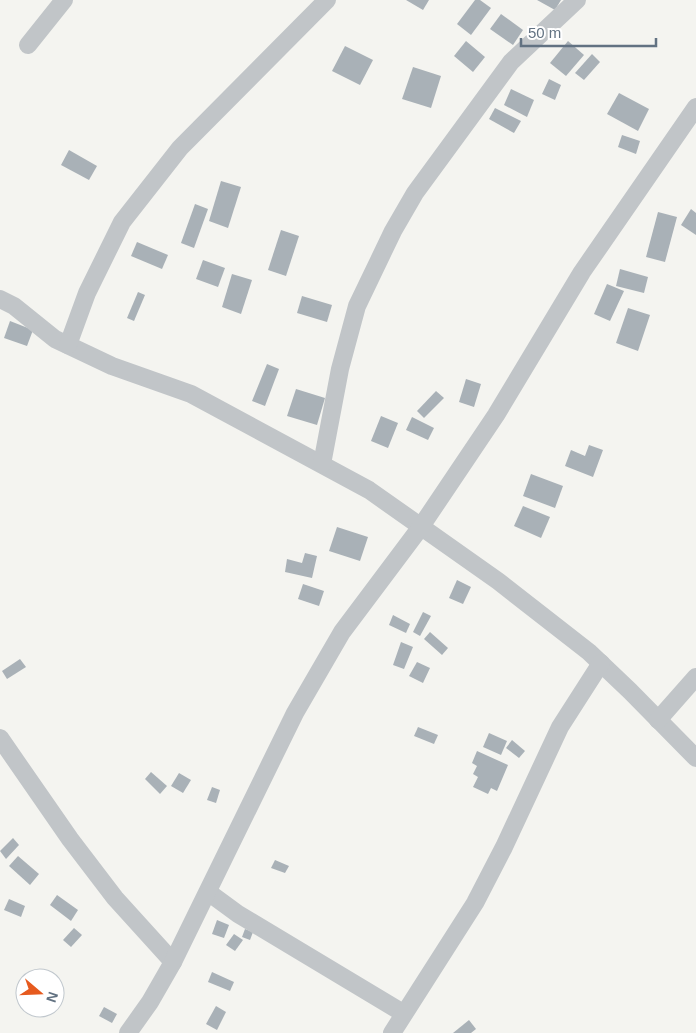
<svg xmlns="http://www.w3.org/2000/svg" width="696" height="1033" font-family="Arial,sans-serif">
<rect width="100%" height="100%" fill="#f4f4f0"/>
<g fill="#a9b1b7">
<path d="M406 0H429L423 10Z"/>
<path d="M475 0H480L491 8 471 35 457 24Z"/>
<path d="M537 0H561L555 10Z"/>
<path d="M501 14 523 30 513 45 490 29Z"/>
<path d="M466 41 485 57 473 72 454 56Z"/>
<path d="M568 41 584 55 566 76 550 63Z"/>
<path d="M345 46 373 60 360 85 332 71Z"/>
<path d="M592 54 600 62 584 80 575 73Z"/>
<path d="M413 67 441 76 431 108 402 99Z"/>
<path d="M549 79 561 85 555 100 542 94Z"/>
<path d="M511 89 534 100 527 117 504 105Z"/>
<path d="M619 93 649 109 638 131 607 114Z"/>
<path d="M495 108 521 121 514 133 489 119Z"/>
<path d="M622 135 640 141 636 154 618 147Z"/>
<path d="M69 150 97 166 89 180 61 165Z"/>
<path d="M221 181 241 187 228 228 209 221Z"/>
<path d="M195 204 208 209 194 248 181 243Z"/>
<path d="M691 209 696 213V235L681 225Z"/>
<path d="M658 212 677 217 665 262 646 257Z"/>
<path d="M281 230 299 236 286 276 268 270Z"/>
<path d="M137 242 168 255 162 269 131 256Z"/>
<path d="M203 260 225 268 218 287 196 279Z"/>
<path d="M620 269 648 277 644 293 616 286Z"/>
<path d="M232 274 252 280 241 314 222 307Z"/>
<path d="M607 284 624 291 610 321 594 314Z"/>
<path d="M138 292 145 295 134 321 127 318Z"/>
<path d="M302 296 332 305 327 322 297 313Z"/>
<path d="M628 308 650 315 638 351 616 343Z"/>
<path d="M10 321 33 330 27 346 4 338Z"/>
<path d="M267 364 279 369 265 406 252 401Z"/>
<path d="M466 379 481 384 474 407 459 402Z"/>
<path d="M296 389 325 398 317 425 287 416Z"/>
<path d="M436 391 444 398 424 418 417 411Z"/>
<path d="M381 416 398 423 388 448 371 441Z"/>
<path d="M412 417 434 428 428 440 406 430Z"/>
<path d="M589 445 603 450 593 477 565 466 571 450 585 456Z"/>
<path d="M531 474 563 486 555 508 523 496Z"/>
<path d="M523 506 550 517 541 538 514 526Z"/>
<path d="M337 527 368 537 360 561 329 551Z"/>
<path d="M305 553 317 556 312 578 285 572 287 559 302 563Z"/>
<path d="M457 580 471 587 463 604 449 598Z"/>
<path d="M303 584 324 591 319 606 298 599Z"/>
<path d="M423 612 431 616 420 636 413 632Z"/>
<path d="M393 615 410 624 406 633 389 625Z"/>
<path d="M430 632 448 648 442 655 424 639Z"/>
<path d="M401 642 413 647 404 669 393 665Z"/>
<path d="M20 659 26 667 7 679 2 671Z"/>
<path d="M417 662 430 668 423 683 409 676Z"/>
<path d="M418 727 438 735 434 744 414 736Z"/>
<path d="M489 733 507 741 501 755 483 747Z"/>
<path d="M512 740 525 751 519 758 506 748Z"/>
<path d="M477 751 508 765 497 791 491 788 488 794 473 787 478 777 473 774 477 766 472 763Z"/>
<path d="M151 772 167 786 160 794 145 779Z"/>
<path d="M179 773 191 780 183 793 171 786Z"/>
<path d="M212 787 220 790 216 803 207 800Z"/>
<path d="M13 838 19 845 6 859 0 851Z"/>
<path d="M18 856 39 874 30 885 9 866Z"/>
<path d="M275 860 289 866 285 873 271 868Z"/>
<path d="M57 895 78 910 71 921 50 905Z"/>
<path d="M9 899 25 906 21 917 4 910Z"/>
<path d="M217 920 229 925 224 938 212 934Z"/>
<path d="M74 928 82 935 71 947 63 940Z"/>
<path d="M245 929 253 932 250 940 242 937Z"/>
<path d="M234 934 243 940 235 951 226 945Z"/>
<path d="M212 972 234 982 230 991 208 982Z"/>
<path d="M216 1006 226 1012 217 1030 206 1024Z"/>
<path d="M104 1007 117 1014 112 1023 99 1016Z"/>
<path d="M469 1020 476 1029 471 1033H453Z"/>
</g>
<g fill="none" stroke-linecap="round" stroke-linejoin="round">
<g stroke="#c1c5c8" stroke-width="18">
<path d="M28 45 64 0"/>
<path d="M0 299 14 306 55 339 112 366 191 394 369 490 498 581 589 652 630 691 696 758"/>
<path d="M68 345 87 293 122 222 180 148 327 0"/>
<path d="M322 464 340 369 357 306 393 231 415 193 511 62 577 0"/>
<path d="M658 720 696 677"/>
<path d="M0 738 70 839 115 898 173 962"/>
<path d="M208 892 238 914 403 1013"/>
<path d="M128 1033 150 1002 173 962 295 713 342 632 420 528 496 415 582 272 696 107"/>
<path d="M392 1033 475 903 504 847 560 727 601 663"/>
</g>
</g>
<g transform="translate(40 993) rotate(109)"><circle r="24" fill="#ffffff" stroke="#c0c7cd"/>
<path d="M0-4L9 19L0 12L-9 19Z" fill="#e65a1e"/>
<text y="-8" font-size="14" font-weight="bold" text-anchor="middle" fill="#627282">N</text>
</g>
<path d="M521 38v8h135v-8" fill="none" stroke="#627282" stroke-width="2.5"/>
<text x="528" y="38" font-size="15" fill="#627282" stroke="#ffffff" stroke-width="4" paint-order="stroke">50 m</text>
</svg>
